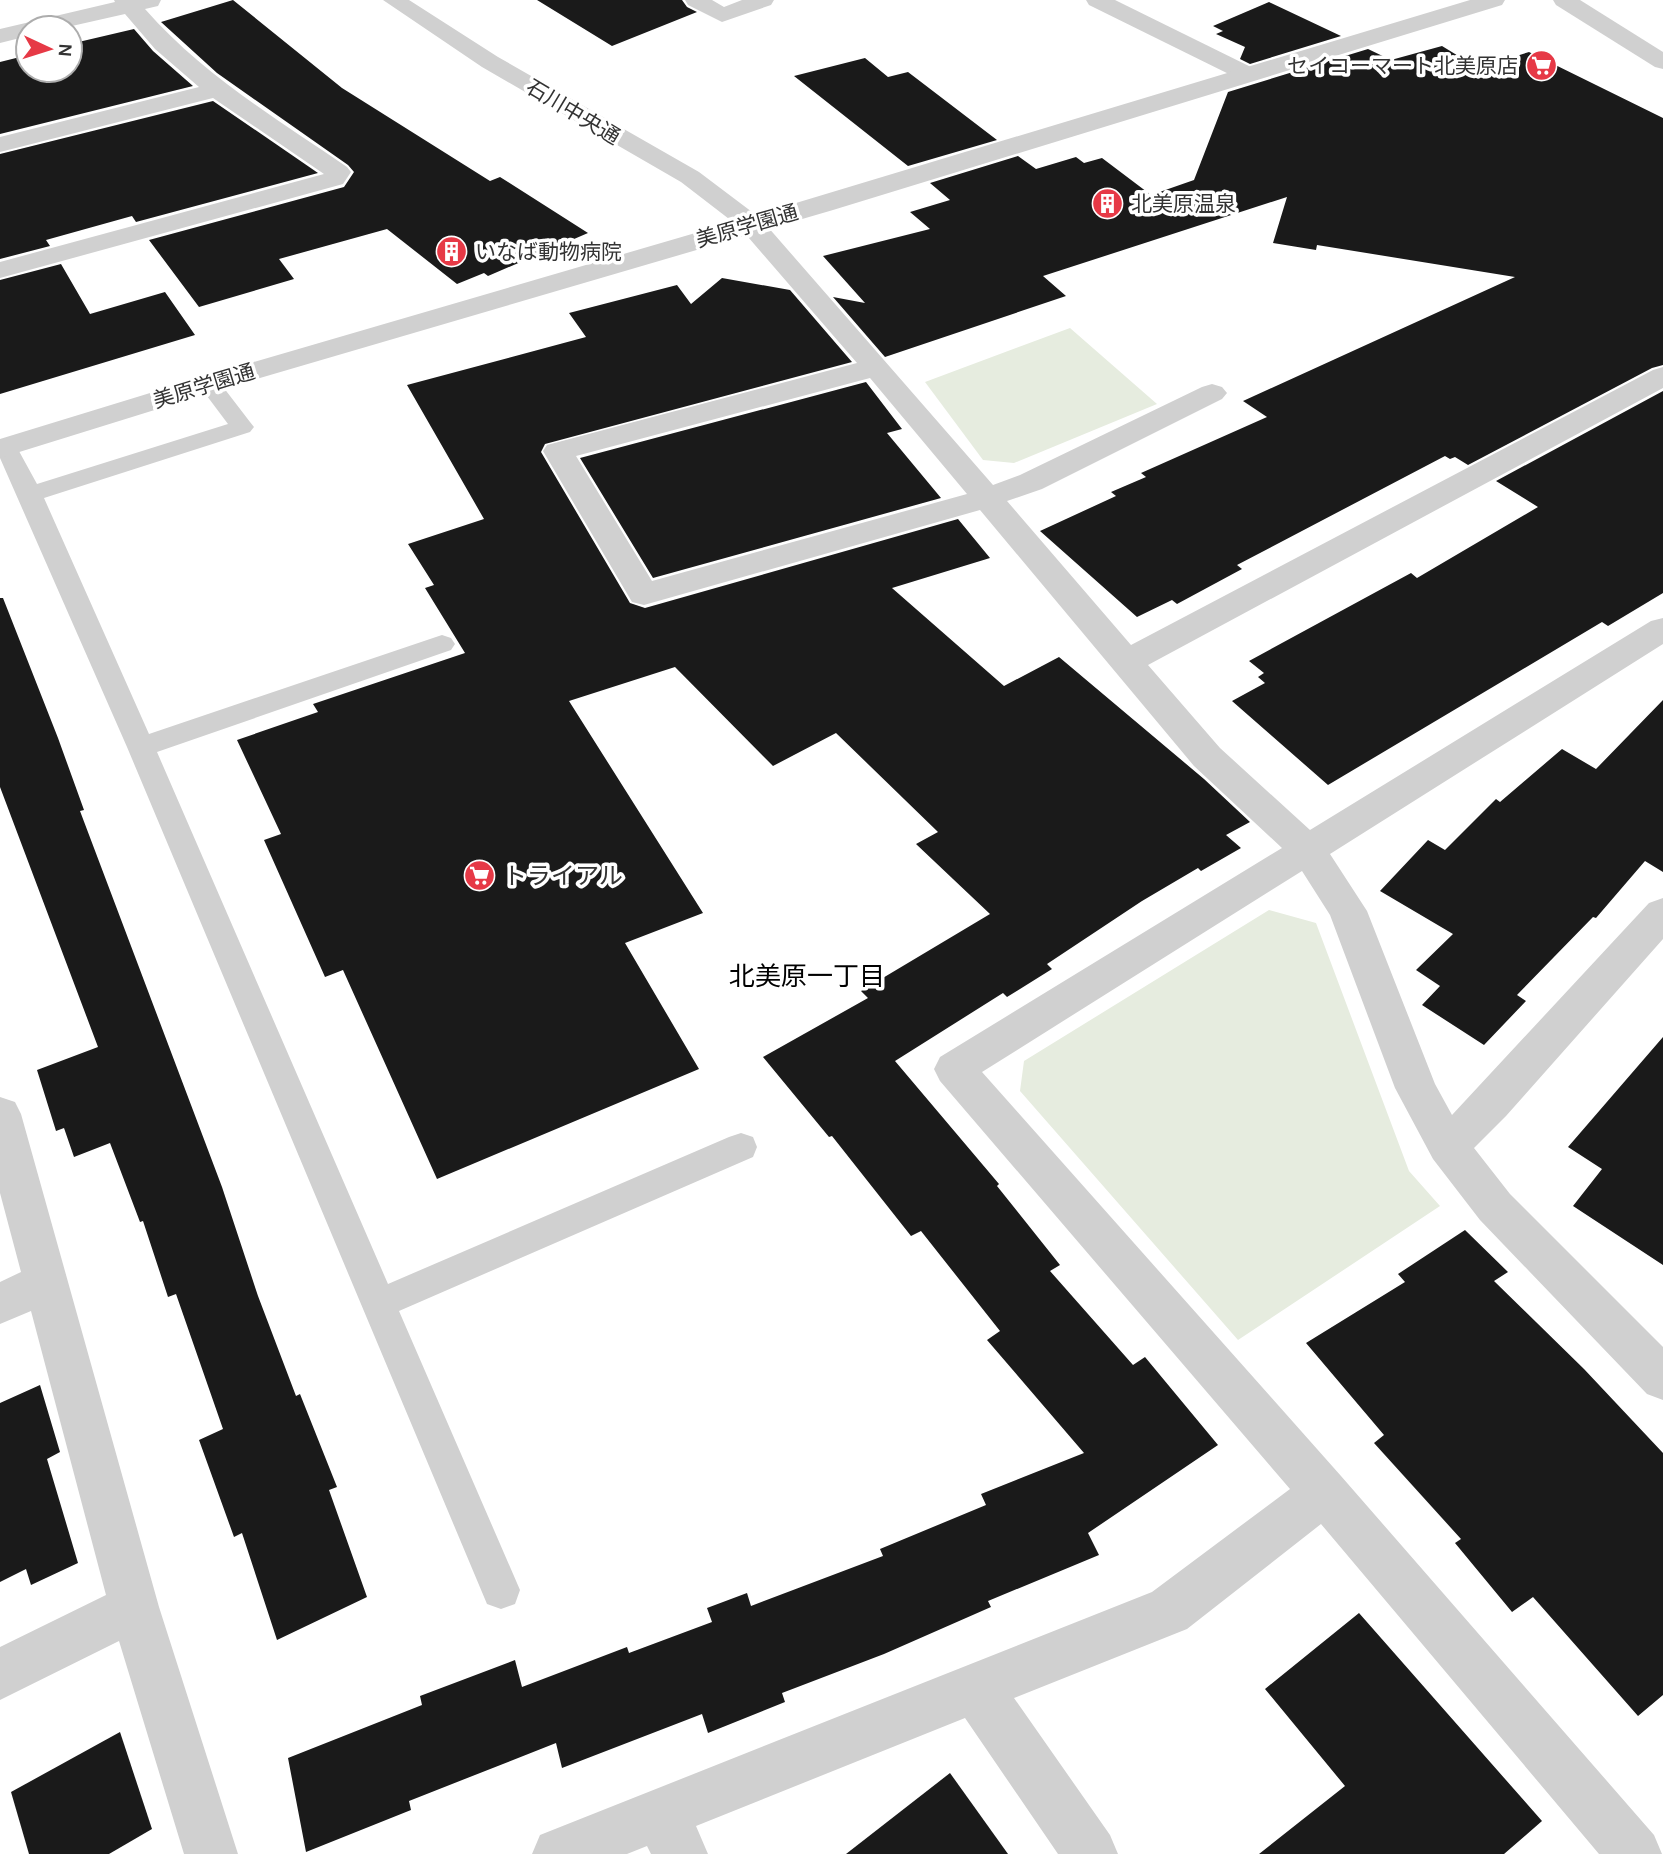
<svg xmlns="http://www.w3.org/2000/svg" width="1663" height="1854" font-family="Karla,'Noto Sans JP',sans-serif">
<rect width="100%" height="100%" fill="#fff"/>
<g fill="#e6ecdf">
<path d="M1070 328 1157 404 1014 463 983 460 925 382Z"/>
<path d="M1269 910 1316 923 1409 1171 1440 1206 1238 1340 1020 1091 1024 1061Z"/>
</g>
<g fill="#1a1a1a">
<path d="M233 0 342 88 490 181 500 177 588 233 488 276 484 273 457 284 387 229 279 259 294 279 199 307 149 240 344 187 354 172 348 165 217 73 161 22Z"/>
<path d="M537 0H682L687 7 697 12 612 46Z"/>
<path d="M1269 2 1341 36 1250 64 1240 59 1245 47 1216 34 1223 31 1213 26Z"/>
<path d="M134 29 153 51 193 86 0 134V62L28 55V70H70V44Z"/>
<path d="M1442 46 1478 68 1529 52 1663 118V365L1652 368 1468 465 1455 457 1450 459 1445 456 1237 565 1242 569 1177 604 1172 600 1137 617 1040 531 1116 496 1111 492 1146 477 1141 473 1267 417 1243 401 1515 277 1317 245 1316 250 1273 243 1287 197 1043 276 1066 296 885 357 833 297 865 303 823 256 930 229 910 212 950 200 930 183 1018 156 1036 169 1076 157 1084 163 1102 158 1151 195 1194 180 1228 92 1368 49 1391 60Z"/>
<path d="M865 58 888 77 908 72 997 140 908 166 794 76Z"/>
<path d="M213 101 318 173 136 222 132 216 46 240 50 246 0 259V154Z"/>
<path d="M61 264 90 314 165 292 195 335 0 394V280Z"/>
<path d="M722 278 790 290 852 362 545 444 541 452 630 603 645 608 958 519 990 558 892 588 1004 686 1059 657 1204 779 1250 822 1226 835 1241 848 1201 871 1198 868 1142 901 1047 964 1052 969 1007 997 1003 993 895 1061 999 1184 997 1186 1060 1265 1050 1271 1133 1365 1145 1357 1218 1445 1088 1533 1099 1555 988 1601 991 1607 884 1654 782 1693 785 1702 708 1733 702 1714 562 1768 556 1743 409 1801 411 1810 306 1852 288 1758 422 1705 420 1696 515 1660 522 1687 627 1647 629 1653 712 1622 707 1608 747 1593 751 1606 883 1556 880 1549 986 1505 981 1494 1084 1453 987 1340 1000 1331 921 1231 911 1236 832 1136 829 1137 763 1057 868 998 861 991 990 914 916 844 938 832 836 733 773 766 675 667 569 701 703 913 625 943 699 1069 437 1179 343 970 325 977 264 840 281 834 237 740 318 712 313 704 465 653 425 588 434 585 408 544 484 519 407 385 586 337 569 313 677 285 691 304Z"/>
<path d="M866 382 902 429 887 433 941 498 653 578 580 458Z"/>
<path d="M1663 391V593L1608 626 1602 622 1328 785 1232 701 1265 683 1258 677 1264 673 1249 661 1411 573 1417 578 1538 507 1496 481Z"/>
<path d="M0 598H3L58 738 84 810 80 811 222 1187 258 1296 296 1396 300 1394 337 1487 329 1490 367 1597 277 1640 242 1533 234 1537 199 1440 223 1429 176 1294 168 1297 143 1221 140 1222 110 1143 74 1157 64 1128 56 1131 37 1070 98 1047 0 787Z"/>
<path d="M1663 700V872L1645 861 1596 918 1593 917 1517 995 1526 1001 1484 1045 1422 1005 1440 986 1416 970 1453 934 1380 891 1428 840 1445 850 1496 799 1500 802 1562 749 1596 769Z"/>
<path d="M1663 1037V1265L1573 1206 1602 1169 1568 1147Z"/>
<path d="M1465 1230 1508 1272 1494 1281 1584 1369 1663 1453V1695L1638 1716 1533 1597 1512 1612 1455 1543 1461 1539 1374 1443 1384 1435 1306 1343 1405 1282 1398 1274Z"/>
<path d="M40 1385 60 1452 47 1459 78 1563 31 1585 26 1569 0 1582V1403Z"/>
<path d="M1359 1613 1542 1821 1504 1854H1259L1345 1786 1265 1689Z"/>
<path d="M120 1732 152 1829 109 1854H29L11 1792Z"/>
<path d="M950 1773 1008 1854H846Z"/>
</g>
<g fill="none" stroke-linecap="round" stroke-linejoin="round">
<path fill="#d0d0d0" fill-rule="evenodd" d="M209 377 217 379 250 422 254 427 250 432 44 498 149 734 433 638 442 635 451 638 455 644 451 650 157 752 388 1284 729 1137 741 1133 753 1137 757 1147 753 1157 399 1311 520 1590 515 1604 501 1609 487 1604 127 747 0 458V441L14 442 37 484 228 424 198 384 201 379Z"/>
<g fill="#d0d0d0" fill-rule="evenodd">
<path d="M114 0H161L158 6 145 9C202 74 275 118 347 167L351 172 343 184 0 278V262L324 174 213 98 0 152V137L199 87 155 49 125 14 63 28H28V36L0 43V29L115 2Z"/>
<path d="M685 0H712L724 7 742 0H774L771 5 722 22 688 5Z"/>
<path d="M1086 0H1115L1257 70 1261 75 1257 80H1241L1089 5Z"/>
<path d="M1553 0H1580L1663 52V69L1655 67 1556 5Z"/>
<path d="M751 216 760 218 993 485 1020 475 1202 387 1212 384 1222 387 1227 393 1222 399 1042 489 1007 501 1131 645 1653 370 1663 367V388L1148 665 1220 748 1310 830 1651 621 1663 618V644L1330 854 1367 911 1435 1084 1452 1115 1649 903 1663 898V939L1506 1116 1474 1148 1510 1194 1663 1347V1400L1647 1394 1480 1220 1433 1159 1395 1088 1330 915 1302 871 982 1072 1341 1476 1654 1835 1662 1854H1599L1321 1524 1187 1629 1014 1698 1110 1835 1118 1854H1058L965 1718 696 1826 708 1854H651L647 1846 627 1854H532L540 1835 1152 1592 1290 1489 940 1081 934 1069 940 1057 1282 848 1194 766 980 510 644 605 632 602 543 451 547 445 857 363 742 230 738 224 742 218ZM870 378 967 494 652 581 576 456Z"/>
<path d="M0 1097 15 1102 21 1114 159 1607 238 1854H184L119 1641 0 1700V1647L106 1595 31 1311 0 1324V1282L21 1272 0 1193Z"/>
</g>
<path fill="#d0d0d0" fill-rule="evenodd" d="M383 0H409L498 57 699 172 756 215 1470 0H1505L1502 5 833 210 219 390 0 458V439L199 378 733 222 681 182 482 67Z"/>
</g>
<defs>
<symbol id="supermarket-disc" viewBox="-11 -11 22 22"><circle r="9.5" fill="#e63946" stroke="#fff"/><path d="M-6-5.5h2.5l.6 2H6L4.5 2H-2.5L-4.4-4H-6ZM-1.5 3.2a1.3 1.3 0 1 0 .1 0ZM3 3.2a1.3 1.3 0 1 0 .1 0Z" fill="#fff"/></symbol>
<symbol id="building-disc" viewBox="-11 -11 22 22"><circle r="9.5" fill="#e63946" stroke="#fff"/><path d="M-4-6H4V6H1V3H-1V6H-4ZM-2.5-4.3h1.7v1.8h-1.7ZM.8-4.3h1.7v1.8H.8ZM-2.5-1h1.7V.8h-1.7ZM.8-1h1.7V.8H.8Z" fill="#fff"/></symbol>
</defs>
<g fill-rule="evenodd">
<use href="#supermarket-disc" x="1524" y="48" width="35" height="35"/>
<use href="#building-disc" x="1090" y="186" width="35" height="35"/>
<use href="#building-disc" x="434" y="234" width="35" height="35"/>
<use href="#supermarket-disc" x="462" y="858" width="35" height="35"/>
</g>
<g text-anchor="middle" stroke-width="7" stroke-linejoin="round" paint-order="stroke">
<g font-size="21" fill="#333" stroke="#fff" text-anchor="start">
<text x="1518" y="73" text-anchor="end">セイコーマート北美原店</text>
<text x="1131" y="211">北美原温泉</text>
<text x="475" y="259">いなば動物病院</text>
</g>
<g font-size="21" fill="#333" stroke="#fff">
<text transform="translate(573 112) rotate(31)" y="7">石川中央通</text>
<text transform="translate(747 226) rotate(-16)" y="7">美原学園通</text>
<text transform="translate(204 386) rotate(-17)" y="7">美原学園通</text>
</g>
<g font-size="24" fill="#333" stroke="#fff" text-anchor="start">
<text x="503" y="884">トライアル</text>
</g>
<g font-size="26" fill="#000" stroke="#fff">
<text x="807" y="985">北美原一丁目</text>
</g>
</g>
<g transform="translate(49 49) rotate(94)"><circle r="33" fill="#ffffff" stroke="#adadad" stroke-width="2"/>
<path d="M0-5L12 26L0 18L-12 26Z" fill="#e63946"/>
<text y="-10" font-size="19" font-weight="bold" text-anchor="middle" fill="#333333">N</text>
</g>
</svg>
